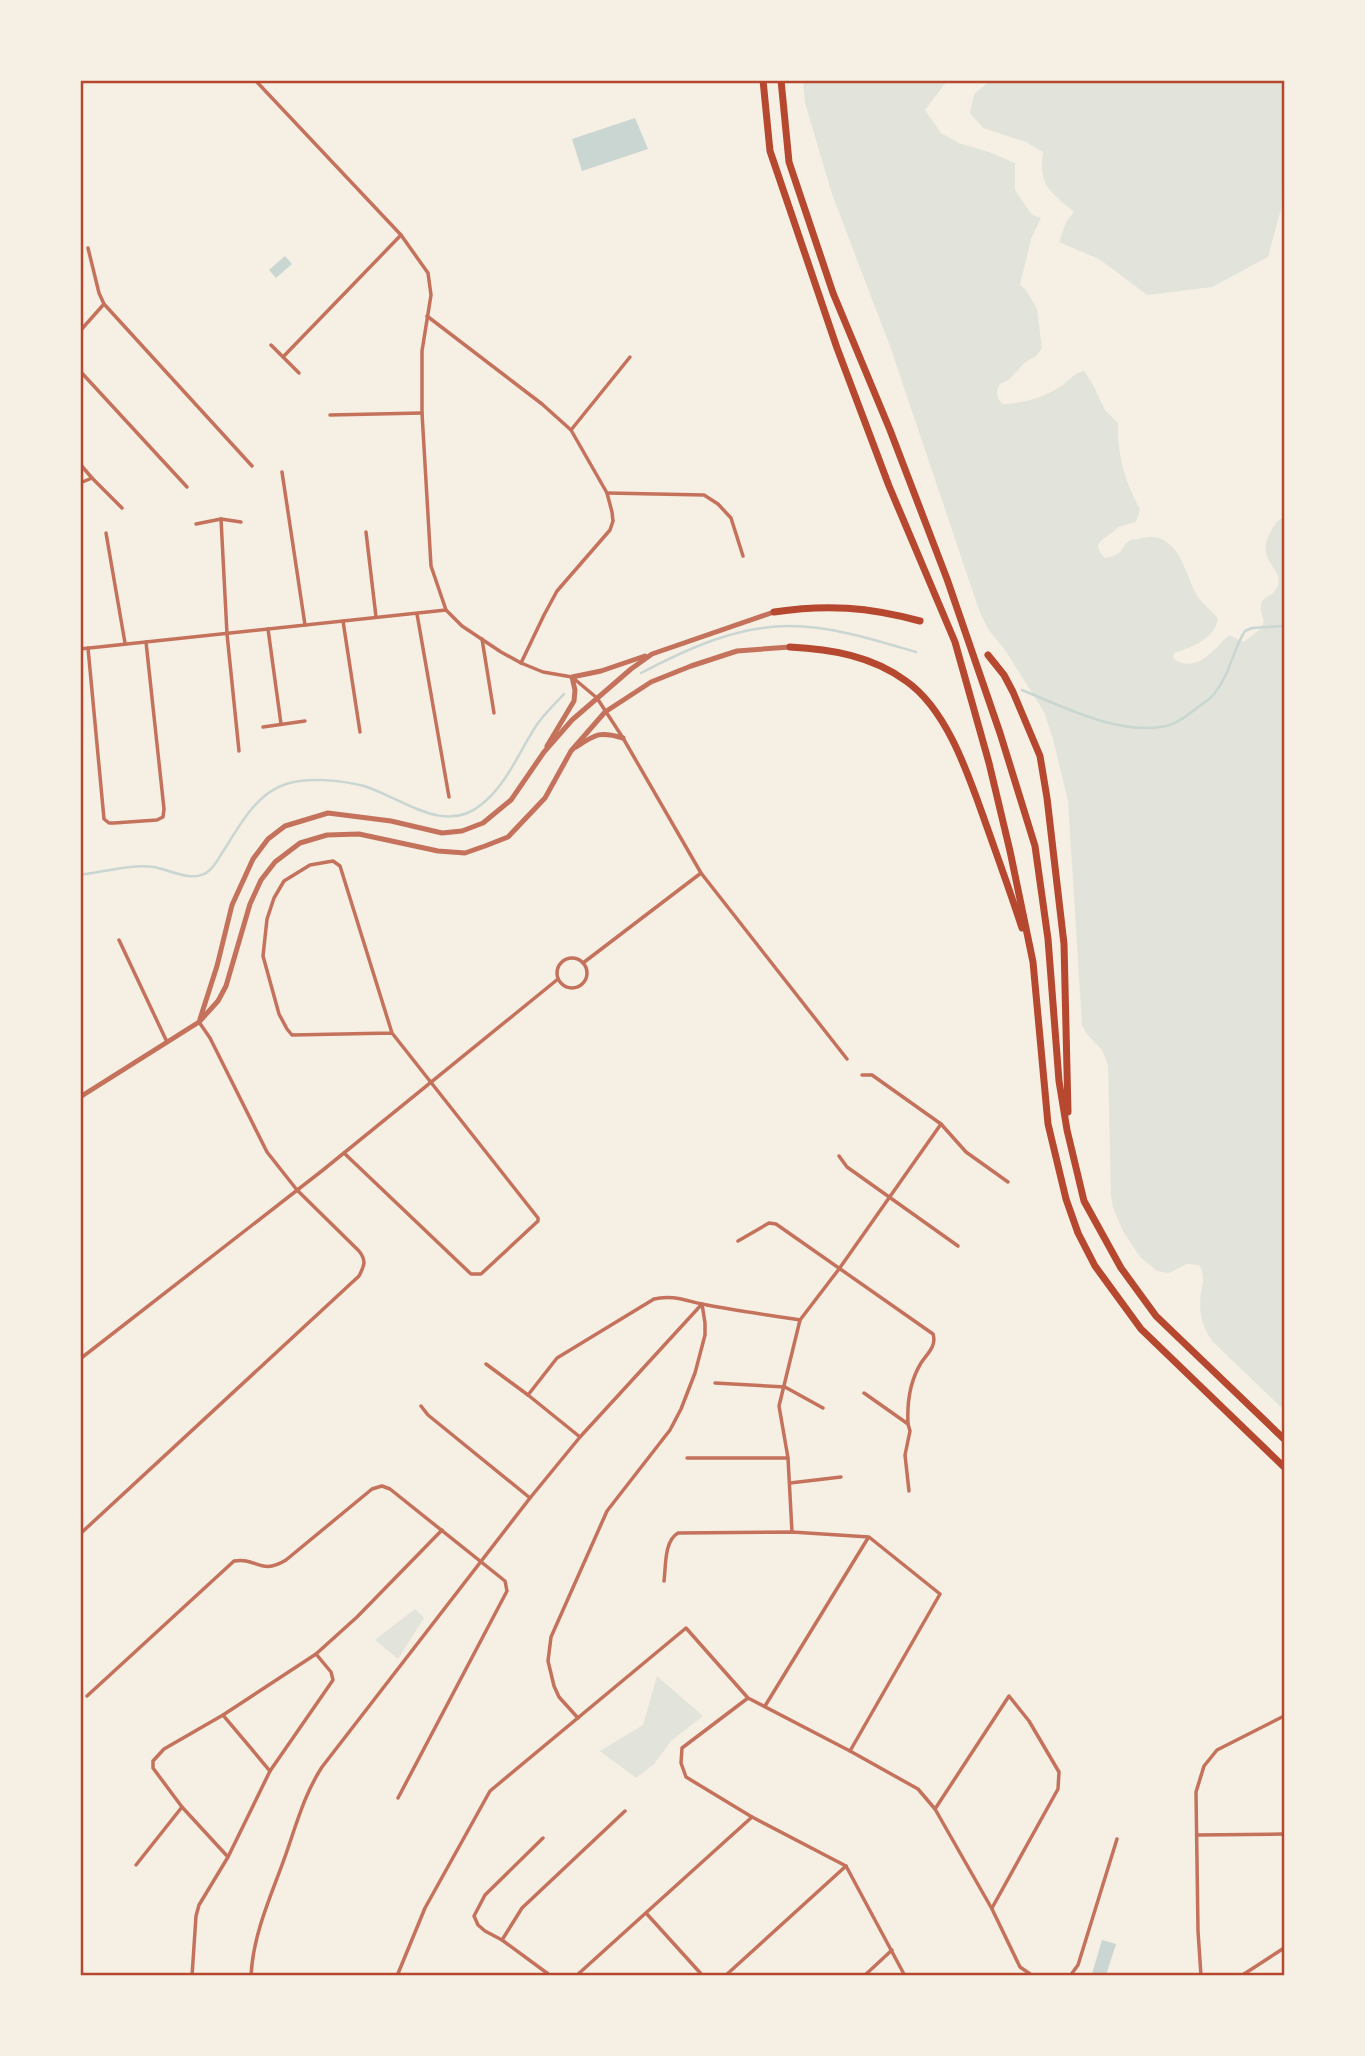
<svg xmlns="http://www.w3.org/2000/svg" width="1365" height="2056" font-family="Overpass,sans-serif">
<rect width="100%" height="100%" fill="#f6efe4"/>
<g fill="#e2e4dc">
<path d="M803 81H947L925 110 941 133 959 143 989 152 1015 163V190L1032 215 1041 218 1031 239 1020 285 1026 290 1037 309 1042 348 1036 356 1024 363 1010 379 1000 384 997 390 998 399 1003 404C1025 403 1043 398 1061 386 1070 381 1073 373 1084 371L1091 381 1105 410 1118 423C1117 454 1125 482 1140 509L1136 522 1118 527C1109 539 1087 541 1105 558 1127 554 1119 546 1131 540 1131 540 1141 539 1142 538 1178 530 1184 571 1196 594 1202 605 1212 610 1218 619 1214 639 1192 647 1175 653L1173 656 1174 659C1197 674 1213 650 1229 635L1244 642 1260 629 1264 622C1253 591 1273 602 1278 585 1283 568 1255 560 1270 533 1274 525 1276 521 1284 517V1410L1213 1342C1202 1327 1198 1311 1201 1293 1203 1281 1205 1275 1199 1265L1187 1264 1169 1273 1157 1271 1140 1257 1123 1231 1113 1208 1111 1195 1108 1065 1102 1050 1086 1033 1082 1025 1068 801 1053 739 1044 712 1005 650 988 629 979 610 891 349 832 194 805 103Z"/>
<path d="M990 81H1284V179L1282 185 1281 209 1268 257 1212 287 1147 295 1099 259 1059 242 1066 222 1074 212C1051 192 1038 186 1043 152L1026 142 983 128 970 113 974 94Z"/>
<path d="M415 1609 424 1618 398 1659 375 1640Z"/>
<path d="M657 1676 703 1716 671 1741 654 1764 636 1778 600 1751 643 1725Z"/>
</g>
<g fill="#c9d6d2">
<path d="M635 118 648 149 582 171 572 139Z"/>
<path d="M285 256 292 264 276 278 269 270Z"/>
<path d="M1102 1940 1116 1944 1106 1975 1092 1974Z"/>
</g>
<g fill="none" stroke-linecap="round" stroke-linejoin="round">
<g stroke="#c9d6d2" stroke-width="2.5">
<path d="M641 673C687 649 736 626 789 626 832 626 875 640 916 652"/>
<path d="M1022 690C1063 707 1121 736 1166 726 1178 723 1188 715 1198 707 1204 703 1210 699 1214 694 1231 673 1232 651 1245 631L1252 628 1284 626"/>
<path d="M80 875C104 872 130 864 154 867 170 870 191 882 206 873 213 869 218 860 222 853 239 827 255 794 286 784 308 777 341 780 364 786 402 798 445 836 482 804 507 784 519 752 536 726 544 714 555 704 564 694"/>
</g>
<g stroke="#c5725c" stroke-width="3.5">
<path d="M255 80 401 235 428 273 431 295 422 351V413L431 566 446 610 462 626 501 652 521 663 543 672 572 677 597 698 623 738 701 873 847 1059"/>
<path d="M88 248 99 293 104 304 252 466"/>
<path d="M427 316 542 404 571 430 607 493 612 512 613 521 610 530 557 591 544 615 521 663"/>
<path d="M80 331 104 304"/>
<path d="M271 345 299 373"/>
<path d="M283 357 401 235"/>
<path d="M80 371 187 487"/>
<path d="M330 415 422 413"/>
<path d="M571 430 630 357"/>
<path d="M80 464 92 478 80 483"/>
<path d="M282 472 305 625"/>
<path d="M92 478 122 508"/>
<path d="M607 493 704 495 718 504 731 518 743 556"/>
<path d="M221 519 227 634 239 751"/>
<path d="M196 524 221 519 241 522"/>
<path d="M366 532 376 617"/>
<path d="M106 533 125 643"/>
<path d="M417 614 449 797"/>
<path d="M343 621 360 732"/>
<path d="M268 629 281 724"/>
<path d="M482 639 494 713"/>
<path d="M88 648 104 819 109 823H114L157 820 163 817 164 809 146 642"/>
<path d="M80 649 446 610"/>
<path d="M263 727 305 721"/>
<path d="M119 940 167 1042"/>
<circle cx="572" cy="973" r="15"/>
<path d="M583 963 701 873"/>
<path d="M862 1075H872L941 1124 966 1152 1008 1182"/>
<path d="M344 1153 471 1274H481L538 1221V1218L392 1033 340 866 333 861 310 865 284 881 274 898 267 919 263 956 279 1014 287 1029 292 1035 392 1033"/>
<path d="M839 1156 847 1167 958 1246"/>
<path d="M738 1241 769 1223 776 1224 933 1334C937 1346 927 1354 921 1363 910 1381 907 1404 908 1424L864 1393"/>
<path d="M80 1359 323 1170 558 979"/>
<path d="M486 1364 528 1395 580 1437"/>
<path d="M715 1383 785 1387 823 1408"/>
<path d="M528 1395 557 1358 654 1299C673 1294 689 1302 707 1305 738 1311 769 1315 800 1320L839 1269 941 1124"/>
<path d="M421 1406 428 1415 530 1498"/>
<path d="M908 1424 910 1431 905 1455 909 1491"/>
<path d="M687 1458H788"/>
<path d="M790 1483 841 1477"/>
<path d="M792 1532 788 1458 779 1406 800 1320"/>
<path d="M80 1534 359 1276C364 1266 367 1261 359 1251L297 1190 267 1152 210 1038 199 1022"/>
<path d="M664 1581C666 1566 664 1541 678 1533L792 1532 869 1537 940 1594 850 1751"/>
<path d="M87 1696 234 1561C257 1557 260 1576 286 1560L372 1489 382 1486 390 1489 505 1581 507 1591 398 1798"/>
<path d="M748 1698 682 1748 681 1763 686 1777 752 1817 846 1866 905 1976"/>
<path d="M765 1706 868 1538"/>
<path d="M223 1715 270 1771"/>
<path d="M578 1718 559 1697 554 1686 548 1661 551 1637 607 1511 670 1430 681 1409 695 1373 705 1335V1323L702 1304"/>
<path d="M935 1809 1009 1696 1029 1721 1059 1772 1058 1789 992 1908"/>
<path d="M1197 1835 1284 1834"/>
<path d="M543 1838 485 1895 474 1916 478 1925 485 1931 502 1940 551 1976"/>
<path d="M228 1857 182 1807 153 1768V1761L164 1749 223 1715 316 1654 357 1617 442 1530"/>
<path d="M136 1865 182 1807"/>
<path d="M646 1913 703 1976"/>
<path d="M502 1940 522 1908 625 1811"/>
<path d="M192 1976 196 1916 199 1905 228 1857 270 1771 333 1680 331 1672 316 1654"/>
<path d="M251 1976C253 1932 273 1892 287 1851 297 1822 305 1793 322 1767L530 1498 580 1437 702 1304"/>
<path d="M397 1976 425 1908 490 1791 686 1628 748 1698 850 1751 918 1789 935 1809 992 1909 1020 1967 1033 1976"/>
<path d="M576 1976 752 1817"/>
<path d="M725 1976 846 1866"/>
<path d="M864 1976 892 1950"/>
<path d="M1070 1976 1078 1965 1117 1839"/>
<path d="M1201 1976 1198 1931 1196 1792 1204 1766 1217 1750 1284 1716"/>
<path d="M1241 1976 1284 1948"/>
</g>
<g stroke="#c5725c" stroke-width="5">
<path d="M547 746 574 701 575 690 572 677 601 671 645 656"/>
<path d="M576 747C596 734 600 731 623 738"/>
<path d="M200 1019 217 966 232 905 253 859 268 839 285 826 328 813 391 821 442 833 462 831 483 823 511 800 544 752 572 720 631 669 652 654 774 612"/>
<path d="M80 1097 199 1022 218 1001 226 986 250 904 261 880 275 862 300 843 327 835 359 834 438 851 465 853 485 846 508 837 545 798 571 751 605 712 651 682 691 666 737 651 790 647"/>
</g>
<g stroke="#b5482f" stroke-width="7">
<path d="M763 80 770 151 837 348 889 486 955 642 989 763 1010 851 1033 962 1048 1124 1066 1199 1078 1233 1095 1266 1141 1329 1284 1467"/>
<path d="M781 80 789 162 833 293 890 430 947 579 1000 733 1035 846 1048 939 1059 1081 1067 1130 1084 1201 1121 1268 1156 1316 1284 1439"/>
<path d="M774 612C827 604 868 607 920 621"/>
<path d="M790 647C831 649 872 656 906 681 949 711 970 780 987 827 999 861 1011 894 1022 928"/>
<path d="M988 655 1004 675 1013 692 1040 756 1047 798 1064 944 1068 1112"/>
</g>
</g>
<rect width="1365" height="2056" fill="none" stroke="#f6efe4" stroke-width="164"/>
<rect x="82" y="82" width="1201" height="1892" fill="none" stroke="#b5482f" stroke-width="2.5"/>
</svg>
